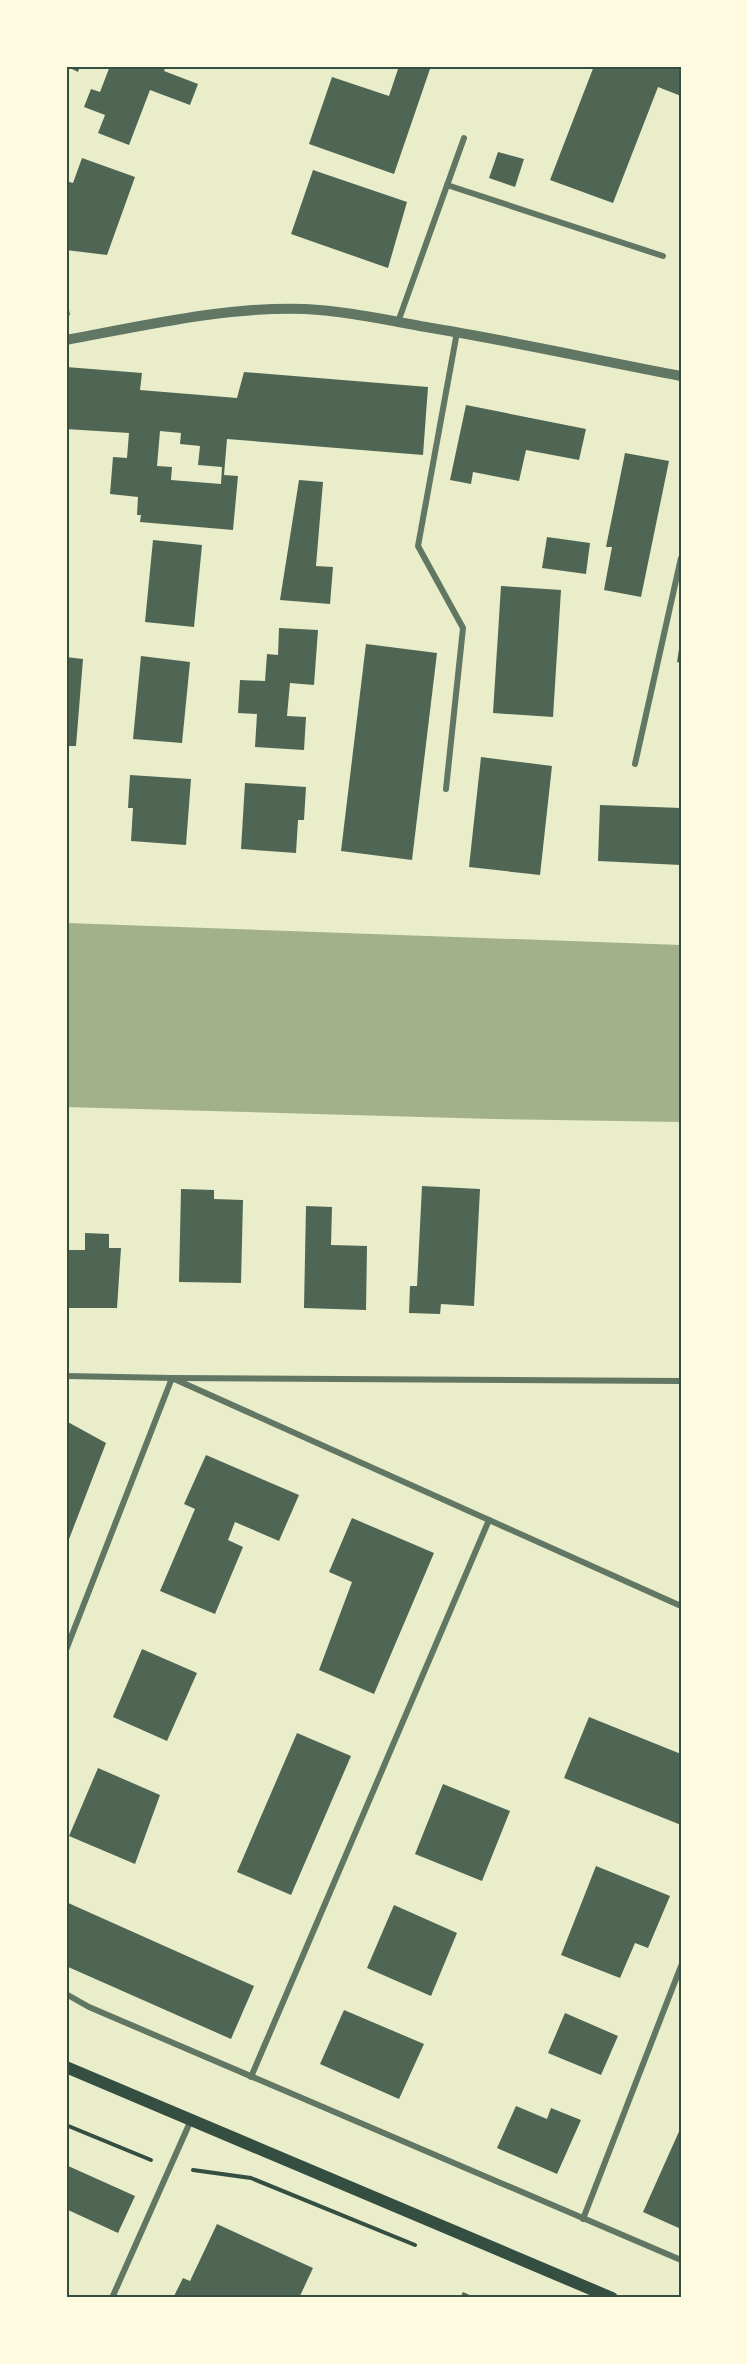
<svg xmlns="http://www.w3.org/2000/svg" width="747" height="2364" font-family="'Noto Serif',serif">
<rect width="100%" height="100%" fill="#e9edc9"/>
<path fill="#a3b18a" d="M66 923 681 945V1122L492 1119 66 1107Z"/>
<g fill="#4f6655" fill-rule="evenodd">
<path d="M66 66H80L78 72Z"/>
<path d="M110 66H166L164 71 198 84 190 105 150 90 129 145 98 133 105 115 84 107 91 89 100 92Z"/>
<path d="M399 66H431L394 174 309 144 332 77 389 96Z"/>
<path d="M594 66H681V96L658 87 613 203 550 180Z"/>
<path d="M498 152 524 159 515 187 489 178Z"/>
<path d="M82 158 135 177 107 255 66 250V181L73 183Z"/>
<path d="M313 170 407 202 388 268 291 234Z"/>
<path d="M67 300 70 315 66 316V301Z"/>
<path d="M66 367 142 373 140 390 237 398 244 372 428 387 423 455 227 439 224 475 238 476 233 530 140 522 141 515H137L138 497 110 494 113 457 127 458 129 433 66 429ZM160 431 181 433 180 444 200 446 198 465 222 467 221 484 171 480 172 467 157 466Z"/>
<path d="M466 405 586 429 579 460 526 450 519 481 473 472 471 484 450 480Z"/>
<path d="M625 453 669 461 641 597 604 590 612 547H606Z"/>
<path d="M299 480 323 482 316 566 333 567 330 604 280 600Z"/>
<path d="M547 537 590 543 586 574 542 568Z"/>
<path d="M153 540 202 545 194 627 145 622Z"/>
<path d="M501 586 561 590 553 717 493 713Z"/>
<path d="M279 628 318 630 314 685 290 683 287 716 306 717 304 750 255 747 257 714 238 713 240 680 265 681 267 654 278 655Z"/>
<path d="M680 643H681V663L677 662Z"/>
<path d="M366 644 437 653 412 860 341 851Z"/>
<path d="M141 656 190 662 182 743 133 739Z"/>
<path d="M66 657 83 659 76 746H66Z"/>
<path d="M481 757 552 766 540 875 469 867Z"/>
<path d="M130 775 191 779 186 845 131 841 133 808H128Z"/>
<path d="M245 783 306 787 304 820H298L296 853 241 849Z"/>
<path d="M600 805 681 808V865L598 861Z"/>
<path d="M422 1186 480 1189 474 1306 441 1304 440 1314 409 1313 410 1286H417Z"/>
<path d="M181 1189 214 1190V1199L243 1200 241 1283 179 1282Z"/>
<path d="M306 1206 332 1207 331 1245 367 1246 366 1310 304 1308Z"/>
<path d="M85 1233 109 1234V1248H121L117 1308H66V1250H85Z"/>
<path d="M66 1421 106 1443 66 1547Z"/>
<path d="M206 1455 299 1495 279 1541 235 1522 228 1540 243 1547 215 1614 160 1591 195 1509 184 1504Z"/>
<path d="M352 1518 434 1553 374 1694 319 1670 352 1582 329 1572Z"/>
<path d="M142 1649 197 1673 167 1741 113 1717Z"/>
<path d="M589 1717 681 1754V1825L564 1778Z"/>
<path d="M297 1733 351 1756 291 1895 237 1872Z"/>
<path d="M98 1768 160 1795 135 1864 69 1836Z"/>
<path d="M443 1784 510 1811 482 1881 415 1854Z"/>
<path d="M596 1866 670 1896 648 1948 635 1943 620 1978 561 1955Z"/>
<path d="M66 1902 254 1986 231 2039 66 1966Z"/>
<path d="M394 1905 457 1933 431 1996 367 1968Z"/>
<path d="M344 2010 424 2044 399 2099 320 2064Z"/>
<path d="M565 2013 618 2036 601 2075 548 2053Z"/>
<path d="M516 2106 547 2119 551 2108 581 2120 557 2174 497 2148Z"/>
<path d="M681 2127V2229L643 2212Z"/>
<path d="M66 2165 135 2196 118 2233 66 2209Z"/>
<path d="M217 2224 313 2268 299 2298H173L183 2278 190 2281Z"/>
<path d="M463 2292 476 2298H460Z"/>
</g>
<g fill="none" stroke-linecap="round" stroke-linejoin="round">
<g stroke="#344e41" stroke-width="4">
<path d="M66 2125 151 2160"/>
<path d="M193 2170 251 2178 415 2245"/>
</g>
<g stroke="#617663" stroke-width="6">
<path d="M447 185 663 256"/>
<path d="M398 322 464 138"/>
<path d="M635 764 681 558"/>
<path d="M446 789 463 628 418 546 457 332"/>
<path d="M66 1376 172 1378 681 1381"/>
<path d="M66 1650 172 1378 681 1606"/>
<path d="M66 1994 89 2007 681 2260"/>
<path d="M251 2077 489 1520"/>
<path d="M583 2219 681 1966"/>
<path d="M112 2298 191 2120"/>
</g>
<path stroke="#617663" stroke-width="10" d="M66 340C142 326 228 306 305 309 346 311 386 320 426 327 512 341 596 360 681 376"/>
<path stroke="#344e41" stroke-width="12" d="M66 2067 612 2298"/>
</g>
<rect width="747" height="2364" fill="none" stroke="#fefae0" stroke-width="135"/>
<rect x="68" y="68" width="612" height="2228" fill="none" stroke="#344e41" stroke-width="2"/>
</svg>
